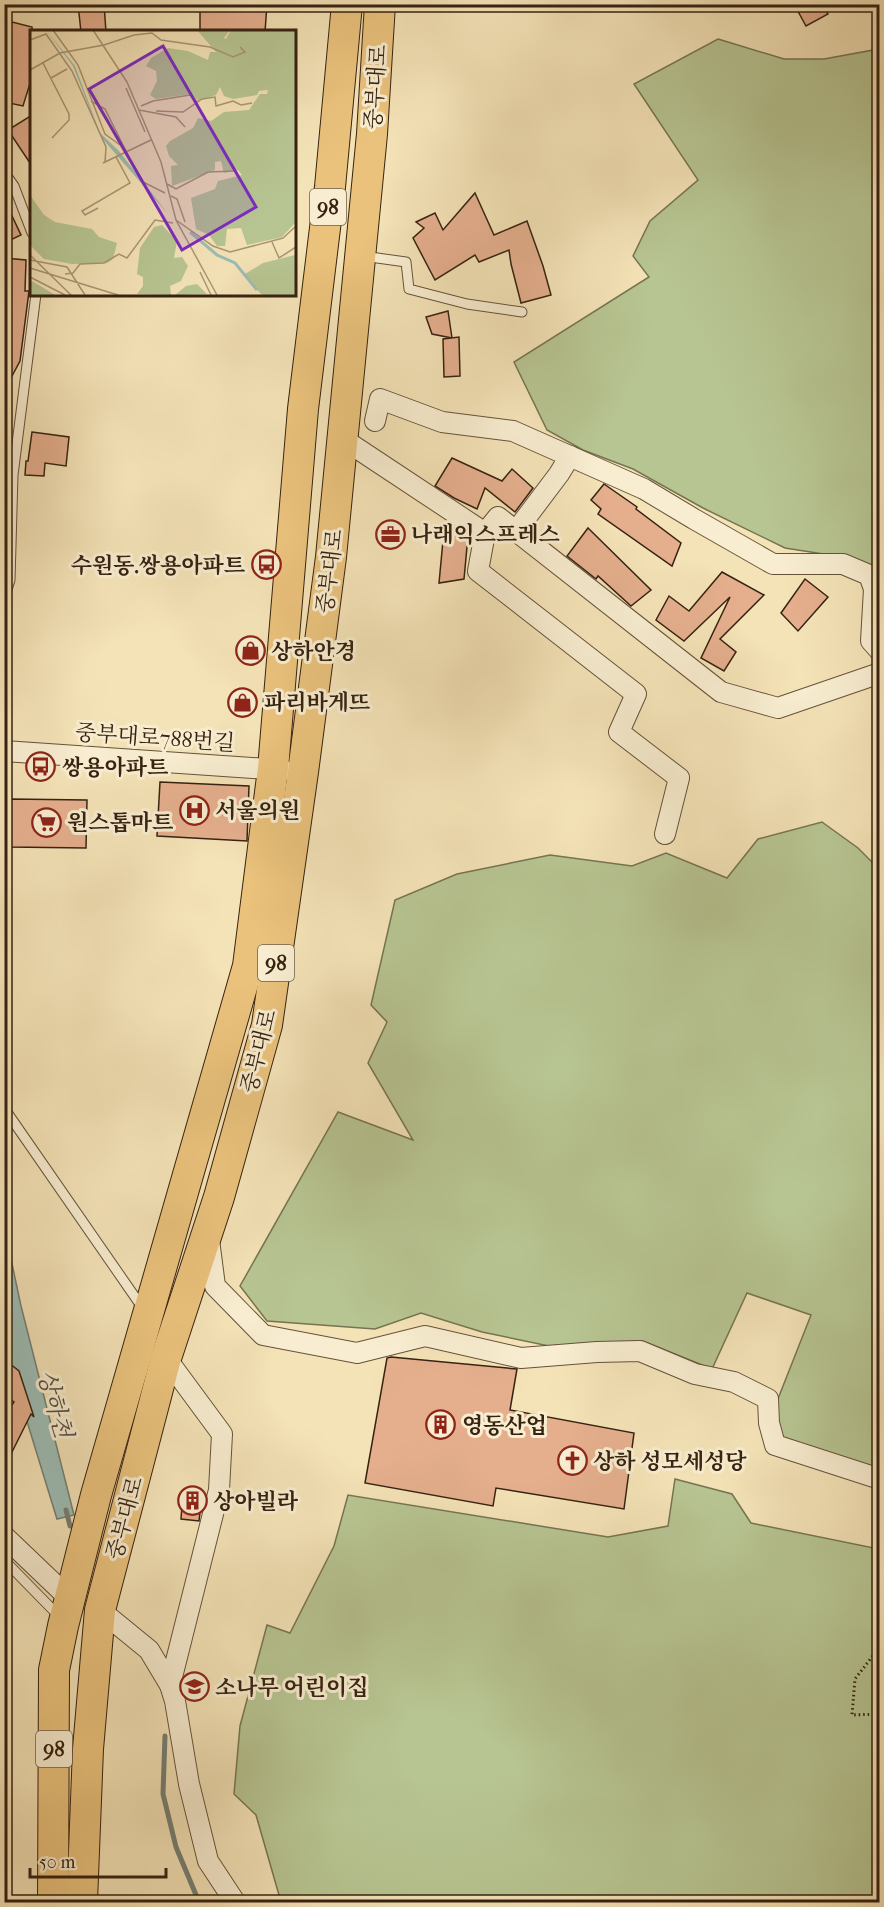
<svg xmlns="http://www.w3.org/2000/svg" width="884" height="1907" font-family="'IM FELL French Canon','Noto Serif KR',serif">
<rect width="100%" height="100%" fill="#f4e3b7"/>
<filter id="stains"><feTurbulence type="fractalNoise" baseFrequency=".00333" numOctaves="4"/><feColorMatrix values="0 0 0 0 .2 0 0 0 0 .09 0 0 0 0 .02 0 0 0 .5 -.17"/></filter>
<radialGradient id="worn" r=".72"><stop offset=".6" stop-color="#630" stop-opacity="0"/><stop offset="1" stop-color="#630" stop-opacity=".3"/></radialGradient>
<g fill="#b7c592" stroke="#767452" stroke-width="1.5">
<path d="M718 39 784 59H824L879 49V569L836 556 785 548 703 508 633 469 583 450 547 430 514 362 649 277 633 256 650 221 698 180 634 84Z"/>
<path d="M822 822 858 848 879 869V1478L772 1440 774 1409 811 1315 747 1293 712 1369 643 1341 549 1346 482 1332 421 1313 375 1329 267 1321 240 1286 338 1112 413 1140 368 1063 387 1022 371 1005 395 900 457 874 550 855 632 866 666 853 727 878 758 839Z"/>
<path d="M675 1479 732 1494 751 1523 879 1549V1902H281L256 1815 234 1794 240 1726 267 1625 290 1633 334 1546 348 1495 608 1537 668 1526Z"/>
</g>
<path fill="#9dbdb5" stroke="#747f73" stroke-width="1.5" d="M4 1226 21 1306 74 1515 57 1519 5 1350Z"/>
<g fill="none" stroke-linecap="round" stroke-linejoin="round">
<g stroke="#747f73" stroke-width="5">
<path d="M66 1510 70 1526"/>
<path d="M165 1736 163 1794 176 1847 199 1902"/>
</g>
</g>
<g fill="#e5af8e" stroke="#362211" stroke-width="1.5">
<path d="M78 4H104L106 32H81Z"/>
<path d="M200 4H267L265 32H200Z"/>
<path d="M794 4H822L828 14 806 26Z"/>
<path d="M4 20 32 27V77L23 106 4 102Z"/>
<path d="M32 115V166L8 130Z"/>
<path d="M475 193 494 235 527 221 543 266 551 295 521 303 511 264 509 250 479 262 475 255 435 280 413 238 424 228 416 222 435 213 443 230Z"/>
<path d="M4 199 21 235 4 243Z"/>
<path d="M4 258 26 260 25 291H29L20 361 4 391Z"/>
<path d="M448 311 452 338 432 334 426 317Z"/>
<path d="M459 337 460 376 444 377 443 339Z"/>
<path d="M32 432 69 437 66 466 45 463 44 476 25 475 26 461H28Z"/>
<path d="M452 458 502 481 512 469 533 488 515 512 485 488 477 509 454 498 435 486Z"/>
<path d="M604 484 637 507 636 509 681 543 672 566 598 514 601 509 591 500Z"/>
<path d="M588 528 651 590 631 606 598 576 596 579 567 556Z"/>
<path d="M444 530 468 536 464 579 439 583Z"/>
<path d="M722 572 764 595 720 639 736 652 724 671 701 658 730 597 684 641 656 620 669 596 689 611Z"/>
<path d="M805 579 828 597 798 631 781 613Z"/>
<path d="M160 782 249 786 247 841 157 836Z"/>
<path d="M10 799 87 800 86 848 9 847Z"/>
<path d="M391 1357 517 1369 510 1410 634 1433 624 1509 496 1488 493 1506 365 1483 387 1358Z"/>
<path d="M4 1359 19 1371 34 1417 31 1414 4 1468V1417L14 1402 4 1395Z"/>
<path d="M183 1493 202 1495 199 1521 181 1519Z"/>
</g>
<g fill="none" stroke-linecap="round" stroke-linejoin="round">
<defs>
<g id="lane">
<path d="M4 172 14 186 32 233"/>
<path d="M363 256 406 262 409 289 467 304 522 312"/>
<path d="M4 599 10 580 13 475 36 294"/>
<path d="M4 1108 144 1310"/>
<path d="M4 1560 54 1611 58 1618"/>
</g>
<g id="street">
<path d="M375 421 380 399 442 422 513 431 644 489 694 519 773 564H843L869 575 874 589 871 641 880 651"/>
<path d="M343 439 485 533"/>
<path d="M516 531 559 474 570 456"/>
<path d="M4 751 283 770"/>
<path d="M665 834 679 778 619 732 636 694 478 571 485 533 498 517 721 692 778 708 880 673"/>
<path d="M209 1240 215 1286 263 1335 357 1353 425 1336 521 1358 597 1352 640 1351 695 1374 734 1382 768 1399 769 1423 775 1445 880 1479"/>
<path d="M166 1358 222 1434 219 1490 170 1685"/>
<path d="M4 1536 69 1598"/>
<path d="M100 1610 149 1650 170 1685 175 1701 189 1784 208 1861 235 1902"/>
</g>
<g id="primary">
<path d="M53 1902 54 1670 63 1626 96 1495 248 966 273 769 303 409 330 187 347 4"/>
<path d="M82 1902 88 1749 100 1610 166 1358 219 1197 267 1025 303 772 331 557 372 134 380 4"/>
</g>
</defs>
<use href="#lane" stroke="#66523a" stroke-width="11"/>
<use href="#street" stroke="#66523a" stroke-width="22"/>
<use href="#primary" stroke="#362211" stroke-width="32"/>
<path stroke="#362211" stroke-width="3" stroke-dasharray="1.5 3" stroke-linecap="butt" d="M880 1651 875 1653 855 1679 852 1715 880 1714"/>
<use href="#lane" stroke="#f8edd0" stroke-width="9"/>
<use href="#street" stroke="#f8edd0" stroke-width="20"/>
<use href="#primary" stroke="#eac27c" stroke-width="30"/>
</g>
<defs>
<symbol id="office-ring" viewBox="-11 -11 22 22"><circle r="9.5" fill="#f8edd0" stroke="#8f2418" stroke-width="1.5"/><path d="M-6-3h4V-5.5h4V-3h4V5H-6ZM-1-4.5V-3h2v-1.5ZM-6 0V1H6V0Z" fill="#8f2418"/></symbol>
<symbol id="bus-ring" viewBox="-11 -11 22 22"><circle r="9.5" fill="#f8edd0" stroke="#8f2418" stroke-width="1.5"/><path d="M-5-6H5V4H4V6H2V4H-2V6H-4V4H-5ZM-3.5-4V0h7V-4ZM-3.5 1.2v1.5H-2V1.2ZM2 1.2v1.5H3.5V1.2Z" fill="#8f2418"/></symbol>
<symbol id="shop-ring" viewBox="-11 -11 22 22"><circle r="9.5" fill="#f8edd0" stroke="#8f2418" stroke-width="1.5"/><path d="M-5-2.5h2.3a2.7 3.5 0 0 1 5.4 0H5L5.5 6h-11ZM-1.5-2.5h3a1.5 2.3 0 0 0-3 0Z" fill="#8f2418"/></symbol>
<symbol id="hospital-ring" viewBox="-11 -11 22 22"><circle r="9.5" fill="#f8edd0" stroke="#8f2418" stroke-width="1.5"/><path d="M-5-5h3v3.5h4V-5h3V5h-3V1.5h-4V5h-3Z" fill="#8f2418"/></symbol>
<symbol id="supermarket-ring" viewBox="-11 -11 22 22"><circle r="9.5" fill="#f8edd0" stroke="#8f2418" stroke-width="1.5"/><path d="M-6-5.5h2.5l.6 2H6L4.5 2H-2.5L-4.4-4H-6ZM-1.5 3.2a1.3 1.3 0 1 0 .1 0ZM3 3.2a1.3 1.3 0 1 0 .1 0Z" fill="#8f2418"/></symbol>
<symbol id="building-ring" viewBox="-11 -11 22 22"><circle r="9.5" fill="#f8edd0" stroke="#8f2418" stroke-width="1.5"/><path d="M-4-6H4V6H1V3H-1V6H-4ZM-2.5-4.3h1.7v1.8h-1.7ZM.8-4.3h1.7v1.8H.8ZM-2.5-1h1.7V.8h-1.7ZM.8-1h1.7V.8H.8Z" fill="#8f2418"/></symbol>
<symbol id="church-ring" viewBox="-11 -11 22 22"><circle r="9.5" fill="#f8edd0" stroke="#8f2418" stroke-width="1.5"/><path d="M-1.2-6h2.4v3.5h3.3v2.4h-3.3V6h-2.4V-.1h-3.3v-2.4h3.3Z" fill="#8f2418"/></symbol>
<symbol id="school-ring" viewBox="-11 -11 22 22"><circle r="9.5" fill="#f8edd0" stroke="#8f2418" stroke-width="1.5"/><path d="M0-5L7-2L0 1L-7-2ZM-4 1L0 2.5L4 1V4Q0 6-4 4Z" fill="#8f2418"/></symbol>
</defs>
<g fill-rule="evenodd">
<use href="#office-ring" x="374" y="518" width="33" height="33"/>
<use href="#bus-ring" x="250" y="548" width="33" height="33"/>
<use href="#shop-ring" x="234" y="634" width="33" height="33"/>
<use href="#shop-ring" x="226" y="686" width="33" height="33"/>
<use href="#bus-ring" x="24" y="750" width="33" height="33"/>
<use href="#hospital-ring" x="178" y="794" width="33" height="33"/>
<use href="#supermarket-ring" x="30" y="806" width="33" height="33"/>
<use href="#building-ring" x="424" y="1408" width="33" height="33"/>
<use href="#church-ring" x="556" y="1444" width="33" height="33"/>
<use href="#building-ring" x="176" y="1484" width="33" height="33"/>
<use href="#school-ring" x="178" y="1670" width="33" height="33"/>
</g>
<g text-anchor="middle" stroke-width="6" stroke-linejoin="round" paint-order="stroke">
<g fill="#f8edd0" stroke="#705f4a" stroke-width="1.5">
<rect x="310" y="189" width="36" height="36" rx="4.5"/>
<rect x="258" y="945" width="36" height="36" rx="4.5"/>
<rect x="36" y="1731" width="36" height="36" rx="4.5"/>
</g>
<g font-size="21" font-weight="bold" fill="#362211">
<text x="328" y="214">98</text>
<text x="276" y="970">98</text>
<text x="54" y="1756">98</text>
</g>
<g font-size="22" fill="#362211" stroke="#f8edd0">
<text transform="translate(375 87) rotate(-86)" y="8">중부대로</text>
<text transform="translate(329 571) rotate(-83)" y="8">중부대로</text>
<text transform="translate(155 737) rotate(4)" y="8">중부대로788번길</text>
<text transform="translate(258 1051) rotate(-76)" y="8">중부대로</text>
<text transform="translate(124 1518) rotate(-75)" y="8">중부대로</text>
</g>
<g font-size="22" font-weight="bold" fill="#362211" stroke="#f8edd0" text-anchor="start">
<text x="411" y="542">나래익스프레스</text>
<text x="245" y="573" text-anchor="end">수원동.쌍용아파트</text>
<text x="271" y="659">상하안경</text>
<text x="264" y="710">파리바게뜨</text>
<text x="62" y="775">쌍용아파트</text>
<text x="215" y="818">서울의원</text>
<text x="67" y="830">원스톱마트</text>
<text x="462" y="1433">영동산업</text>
<text x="593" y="1469">상하 성모세성당</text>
<text x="213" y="1509">상아빌라</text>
<text x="215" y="1695">소나무 어린이집</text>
</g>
<g font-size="24" font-style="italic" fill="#555042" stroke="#f8edd0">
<text transform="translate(55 1404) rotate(74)" y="8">상하천</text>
</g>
</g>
<g transform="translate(30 30)">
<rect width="266" height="266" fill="#f4e3b7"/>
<path d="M167 0H200L194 8 196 9 201 0H265V193L252 207 217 215 211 198 197 199 195 216H187L179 205 166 199 161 168 185 159 188 151 212 145 208 140 194 143 191 131 185 132V140L142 156 141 136 148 135 139 126 136 116 140 111 163 98 168 88 181 91 194 82 219 80 230 64H237L238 60 229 61 227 65 203 69 194 66 190 57 186 65 168 71 161 64 126 69 120 65 127 51 126 41 116 36 121 28 138 18 158 21 178 30 180 22H186ZM0 165 14 185 25 192 62 199 69 207 87 213 83 229 77 233 42 234 14 229 0 215ZM132 195 147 211 144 228 152 227 158 236 151 251 140 256 141 265 107 264 113 256V247L107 244 110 218 124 197ZM265 225V265H232L213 245 233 233ZM0 250 12 257 25 265H0ZM167 254 177 264 145 265 156 256Z" fill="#b7c592"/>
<path d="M16 0 45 36 70 103 89 121 138 184 71 107 43 36Z" fill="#9dbdb5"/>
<path fill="none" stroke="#9dbdb5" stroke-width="3" d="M160 202 187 225 205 233 227 260"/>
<path fill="none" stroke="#a89675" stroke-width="1.5" d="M23 0 48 35 75 104 90 115M63 0 97 52 131 132 146 190 187 265M0 10 16 4 42 41 76 117 75 132M13 33 39 84V90L22 108M0 40 30 23 74 15 104 5 122 3 131 10 180 17 203 27 215 22 210 17M21 48 37 39M96 58 115 102M61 71 75 79 111 151 135 163M111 76 123 71 160 65 167 72M109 80 146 87 155 97M126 81 153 82 172 69 185 67 186 76 203 71 211 75 222 73M73 133 121 110M137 154 146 159 178 142 206 141M141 166 147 169 155 192M68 178 55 185 52 181 100 153 86 127M146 190 183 216 200 222 253 208 266 196M242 212 249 228 266 217M0 225 41 265M0 230 37 237 55 265M0 238 88 265M170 242 181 265M35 244 43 243 50 234 74 233 89 224 97 228 125 190 143 193M0 247 35 265"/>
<path fill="#7b2cbf" fill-opacity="0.15" stroke="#7b2cbf" stroke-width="3" d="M133 16 226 177 152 220 59 59Z"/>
<rect width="266" height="266" fill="none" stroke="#362211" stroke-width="3"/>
</g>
<rect width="884" height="1907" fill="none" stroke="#f4e3b7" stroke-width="24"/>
<rect x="6" y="6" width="872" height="1895" fill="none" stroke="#362211" stroke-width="3"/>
<rect x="12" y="12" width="860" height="1883" fill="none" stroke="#362211" stroke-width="1.5"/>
<path d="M30 1868v9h136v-9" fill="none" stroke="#362211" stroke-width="3"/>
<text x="39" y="1868" font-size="18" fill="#362211" stroke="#f8edd0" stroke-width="4.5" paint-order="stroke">50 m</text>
<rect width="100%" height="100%" filter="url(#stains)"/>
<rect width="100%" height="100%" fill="url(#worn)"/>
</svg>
